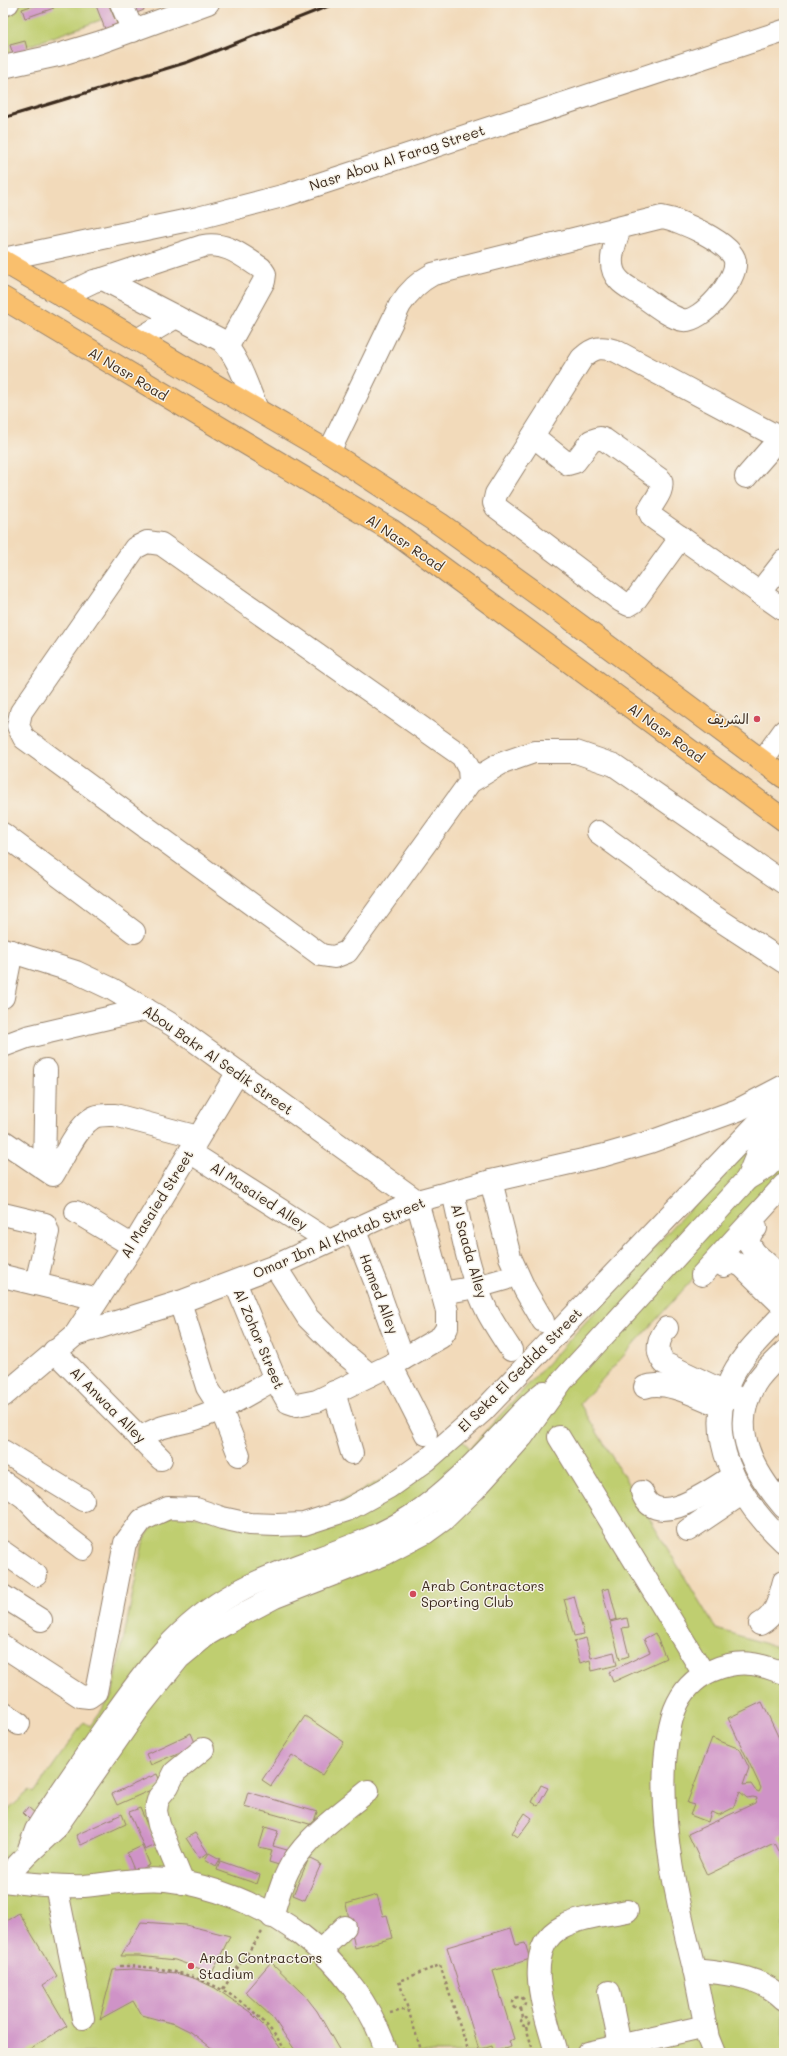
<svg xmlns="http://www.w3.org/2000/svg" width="787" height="2056" font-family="Mali,'Playpen Sans Arabic',sans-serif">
<rect width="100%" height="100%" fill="#f7f3e8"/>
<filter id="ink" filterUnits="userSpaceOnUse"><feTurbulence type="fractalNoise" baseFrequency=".025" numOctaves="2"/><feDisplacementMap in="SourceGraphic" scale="8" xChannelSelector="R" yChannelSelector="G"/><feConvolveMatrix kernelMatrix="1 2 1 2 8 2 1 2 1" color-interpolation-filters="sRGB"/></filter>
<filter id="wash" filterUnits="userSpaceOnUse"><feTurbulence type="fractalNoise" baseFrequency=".012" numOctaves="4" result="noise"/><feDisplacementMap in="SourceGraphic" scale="16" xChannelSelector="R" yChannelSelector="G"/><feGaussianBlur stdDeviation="0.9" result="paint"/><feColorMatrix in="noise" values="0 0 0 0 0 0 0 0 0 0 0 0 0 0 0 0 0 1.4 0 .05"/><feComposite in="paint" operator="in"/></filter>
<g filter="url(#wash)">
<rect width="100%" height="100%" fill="#f2daba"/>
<g fill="#bfce70" stroke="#7d7c47">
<path d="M3 3H148L3 55Z"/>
<path d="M771 1120 784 1131V1178L580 1404 716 1629 784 1649V2053H3V1815L30 1790 34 1793 84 1722 90 1726 112 1696 143 1543 148 1533 155 1524 175 1514 292 1528 459 1438 470 1448Z"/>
</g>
<g id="blocks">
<g fill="#cf93c7">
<path d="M40 3H52L54 8 25 18 22 9Z"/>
<path d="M95 3H108L117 24 105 29Z"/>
<path d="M130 3H142L144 10 134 14Z"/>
<path d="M25 41 28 52 14 57 10 45Z"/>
<path d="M609 1588 617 1619 610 1621 602 1590Z"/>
<path d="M574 1596 584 1634 574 1636 564 1599Z"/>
<path d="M627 1618 629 1627 622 1628 629 1656 620 1659 610 1622Z"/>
<path d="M655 1633 666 1658 613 1682 609 1672 650 1652 644 1639Z"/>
<path d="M586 1638 591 1658 614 1652 617 1665 592 1671 590 1660 580 1663 574 1641Z"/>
<path d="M762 1702 784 1749V1834L778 1837 784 1848V1863L774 1843 707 1875 688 1834 755 1803 757 1798 753 1797 747 1798 740 1792 733 1808 719 1815 711 1812 708 1822 690 1815 694 1805 687 1803 712 1738 740 1749 749 1768 743 1785 751 1784 755 1790 759 1792 761 1788 728 1718Z"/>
<path d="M305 1716 344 1742 322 1775 292 1755 271 1786 262 1780Z"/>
<path d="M191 1733 196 1745 151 1765 146 1754Z"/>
<path d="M157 1774 162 1785 117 1805 112 1794Z"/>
<path d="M541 1785 548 1788 538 1806 532 1802Z"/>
<path d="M248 1792 317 1812 313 1825 244 1806Z"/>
<path d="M28 1807 36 1814 30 1820 23 1813Z"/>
<path d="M140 1808 156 1845 145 1850 129 1812Z"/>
<path d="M525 1813 532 1818 518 1837 512 1833Z"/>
<path d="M122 1814 126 1824 81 1845 76 1835Z"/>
<path d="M265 1827 278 1831 273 1846 287 1850 282 1866 269 1862 272 1850 259 1847Z"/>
<path d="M195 1833 208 1853 199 1858 186 1838Z"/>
<path d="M142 1846 150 1865 135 1872 127 1853Z"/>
<path d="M209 1853 220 1859 216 1866 205 1859Z"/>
<path d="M309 1858 321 1864 305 1900 293 1895Z"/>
<path d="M220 1861 260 1875 257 1884 217 1870Z"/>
<path d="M377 1895 383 1916 387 1915 393 1938 355 1948 346 1904Z"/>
<path d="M19 1913 57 1976 43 1985 67 2026 23 2053H3V1923Z"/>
<path d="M141 1922 186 1925 230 1936 212 1973 175 1960 139 1956H121Z"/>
<path d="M511 1928 516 1945 525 1943 530 1959 493 1971 514 2039 509 2041 511 2047 493 2052 492 2046 479 2050 447 1947Z"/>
<path d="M271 1962 303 1993 317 2011 341 2053H297L273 2018 245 1992Z"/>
<path d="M134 1969 176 1973 196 1979 215 1988 250 2012 265 2027 284 2053H218L191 2032 175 2024 141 2015 133 2001 100 2019 113 1970Z"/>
</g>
</g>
</g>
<g filter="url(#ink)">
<use href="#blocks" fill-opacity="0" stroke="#96826c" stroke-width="1"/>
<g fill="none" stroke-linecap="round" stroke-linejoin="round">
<defs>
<g id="minor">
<path d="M121 3 133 31"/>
<path d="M3 5 8 3"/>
<path d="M3 67 58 55 101 42 208 3"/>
<path d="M3 259 198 218 286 195 784 31"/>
<path d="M103 279 203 246C227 242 242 256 261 268L265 274 264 281 228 346"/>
<path d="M63 296 94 281 103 279 221 340C238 355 248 389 257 409"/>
<path d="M137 340 176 317"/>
<path d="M533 436 568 464 575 462 591 441 600 438 605 440 661 480C664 492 654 500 649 511L652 517 784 610"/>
<path d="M329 452 400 305C409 291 418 282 433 274L662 217C680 220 732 243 735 261 738 280 701 323 683 320 670 318 650 301 639 294 633 290 624 286 619 280 605 266 615 244 620 228"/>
<path d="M746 477 780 438"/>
<path d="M681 537 634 602 629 605 621 601 496 507 494 503 496 494 582 358C594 347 601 346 616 351L784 440"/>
<path d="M759 593 784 561"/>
<path d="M763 760 784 731"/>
<path d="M470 782 469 769 462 756 161 544 147 542 135 548 21 712 18 726 24 738 321 955 334 957 347 952 470 782 500 764 534 752H576L614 765 784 883"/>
<path d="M598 832 709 913 784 962"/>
<path d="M3 834 134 932"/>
<path d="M3 949 76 972 112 989 174 1026 417 1201 447 1311V1328L441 1337 403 1359 317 1401 297 1405 288 1402 275 1379 235 1282"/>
<path d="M3 997 12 951"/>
<path d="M3 1046 27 1037 146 1009"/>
<path d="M3 1141 53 1175C63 1159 76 1129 91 1119 97 1114 107 1115 115 1115L198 1137"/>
<path d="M190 1152 329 1241"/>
<path d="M44 1168 46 1070"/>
<path d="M747 1179 761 1145 784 1118"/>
<path d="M491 1181 510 1257 525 1290 543 1321"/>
<path d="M453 1192C462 1232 469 1276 488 1313 495 1326 503 1338 511 1350"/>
<path d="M76 1212 133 1246"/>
<path d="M3 1214 45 1224 48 1232 36 1283"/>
<path d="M756 1228 752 1231 749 1239V1244L755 1253 784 1279"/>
<path d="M354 1229 378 1289 403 1359"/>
<path d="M275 1266 308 1318 341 1351 370 1375"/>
<path d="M724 1266 733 1262 742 1266 784 1307"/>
<path d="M702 1275 784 1185"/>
<path d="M3 1276 98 1299"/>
<path d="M442 1293 477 1287 505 1279"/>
<path d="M180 1302 207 1387 221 1409 239 1455"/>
<path d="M784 1313C767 1332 745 1351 733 1374 700 1435 738 1499 784 1542"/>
<path d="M667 1328C658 1339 655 1351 664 1363L738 1398"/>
<path d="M75 1335 133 1246 238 1072"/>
<path d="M54 1351 161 1459"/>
<path d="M784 1352C774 1362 762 1372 755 1384 728 1428 754 1472 784 1507"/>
<path d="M391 1365 426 1434"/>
<path d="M645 1387C666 1379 700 1398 721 1406"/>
<path d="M334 1392 352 1453"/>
<path d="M3 1396 75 1335 180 1302 275 1266 417 1201 491 1181 605 1155 650 1142 738 1110 784 1086"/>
<path d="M559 1437 704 1674"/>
<path d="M140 1438C162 1424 172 1426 195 1419 224 1410 249 1393 275 1379"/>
<path d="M3 1451 83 1500"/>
<path d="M3 1482 24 1497 49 1523 83 1549"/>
<path d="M642 1492C655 1533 713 1488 733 1476"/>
<path d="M688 1530 743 1493"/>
<path d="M3 1552 36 1575"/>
<path d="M3 1596 41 1620"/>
<path d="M760 1624C777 1615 779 1599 784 1581"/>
<path d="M3 1646 80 1696 89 1697 96 1692 125 1543 142 1520 168 1508 196 1509 222 1518 249 1524 277 1525 304 1524 347 1510 389 1487 427 1460 483 1411 757 1124 784 1102"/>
<path d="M3 1713 19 1724"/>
<path d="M29 1849 36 1830 43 1819C61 1791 81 1763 100 1735 140 1678 174 1626 237 1592 294 1561 362 1550 416 1513 448 1491 474 1463 501 1435 515 1420 528 1404 544 1392"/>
<path d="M3 1880 28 1854 55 1829 142 1704 179 1658 208 1634 239 1616 275 1597 385 1554 425 1533 443 1520 476 1488 522 1437 562 1381 747 1179 767 1167 784 1150"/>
<path d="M3 1881C30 1884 57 1887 84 1886 111 1884 139 1877 166 1880 263 1891 357 1959 387 2053"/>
<path d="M183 1883 159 1825 156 1811 157 1804 159 1797 168 1786 175 1772 203 1749"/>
<path d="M56 1886 83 2018"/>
<path d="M272 1917C277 1899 282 1881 291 1865 309 1835 341 1813 368 1791"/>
<path d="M321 1950 345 1927"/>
<path d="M694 1970C727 1974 759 1975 784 1999"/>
<path d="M609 1992 620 2045"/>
<path d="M556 2053C547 2018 519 1949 562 1927 581 1917 607 1915 627 1911"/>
<path d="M588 2053 706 2026"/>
<path d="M714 2053 708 2038C703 2015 699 1992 694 1969 677 1901 661 1834 665 1763 668 1726 673 1688 711 1671 724 1665 738 1662 752 1664 763 1665 774 1670 784 1673"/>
</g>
<g id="highway">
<path d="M3 261 329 452 440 524 547 601 784 777"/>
<path d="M3 298 391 530 784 820"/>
</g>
</defs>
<use href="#minor" stroke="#96826c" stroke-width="24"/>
<use href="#highway" stroke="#96826c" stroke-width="24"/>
<g stroke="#96826c" stroke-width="2.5" stroke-dasharray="3 3" stroke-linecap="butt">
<path d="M120 1966C188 1965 252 1993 287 2053"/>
<path d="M223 1989 262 1932"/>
<circle cx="519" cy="2003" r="6"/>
<path d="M521 2009 523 2018"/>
<path d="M390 2013 408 2009"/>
<circle cx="525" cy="2022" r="4"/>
<path d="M526 2027 532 2047"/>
<path d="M422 2053 399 1981 440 1965 469 2053"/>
</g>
<use href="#minor" stroke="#fff" stroke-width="22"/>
<use href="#highway" stroke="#f9bf6d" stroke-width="22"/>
<path stroke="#3b2a1e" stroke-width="3" d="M3 118 188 62 336 3"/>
</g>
</g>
<g fill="#d1495b" stroke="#f7f3e8" stroke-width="1.5">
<circle cx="757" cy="719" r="4"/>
<circle cx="413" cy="1594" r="4"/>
<circle cx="191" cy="1966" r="4"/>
</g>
<g text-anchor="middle" stroke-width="3" stroke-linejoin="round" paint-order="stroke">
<g font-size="14" fill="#3b2a1e" stroke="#f7f3e8">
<text transform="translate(397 158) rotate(-18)" y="5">Nasr Abou Al Farag Street</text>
<text transform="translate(128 374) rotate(31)" y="5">Al Nasr Road</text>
<text transform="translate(405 543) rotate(34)" y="5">Al Nasr Road</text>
<text transform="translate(666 733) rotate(36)" y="5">Al Nasr Road</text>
<text transform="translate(218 1060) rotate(35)" y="5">Abou Bakr Al Sedik Street</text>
<text transform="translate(259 1196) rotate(33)" y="5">Al Masaied Alley</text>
<text transform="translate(157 1204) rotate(-58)" y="5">Al Masaied Street</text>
<text transform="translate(339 1238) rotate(-23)" y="5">Omar Ibn Al Khatab Street</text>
<text transform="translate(469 1251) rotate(74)" y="5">Al Saada Alley</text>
<text transform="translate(379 1294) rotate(69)" y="5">Hamed Alley</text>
<text transform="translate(259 1339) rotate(67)" y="5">Al Zohor Street</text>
<text transform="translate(520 1370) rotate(-45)" y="5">El Seka El Gedida Street</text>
<text transform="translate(108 1405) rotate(45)" y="5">Al Anwaa Alley</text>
</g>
<g font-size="14" fill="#3b2a1e" stroke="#f7f3e8" text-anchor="start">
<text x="749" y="724" text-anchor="end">الشريف</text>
<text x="421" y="1591">Arab Contractors<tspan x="421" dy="16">Sporting Club</tspan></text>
<text x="199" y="1963">Arab Contractors<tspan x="199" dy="16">Stadium</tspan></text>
</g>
</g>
<rect width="787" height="2056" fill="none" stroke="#f7f3e8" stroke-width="16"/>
</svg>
